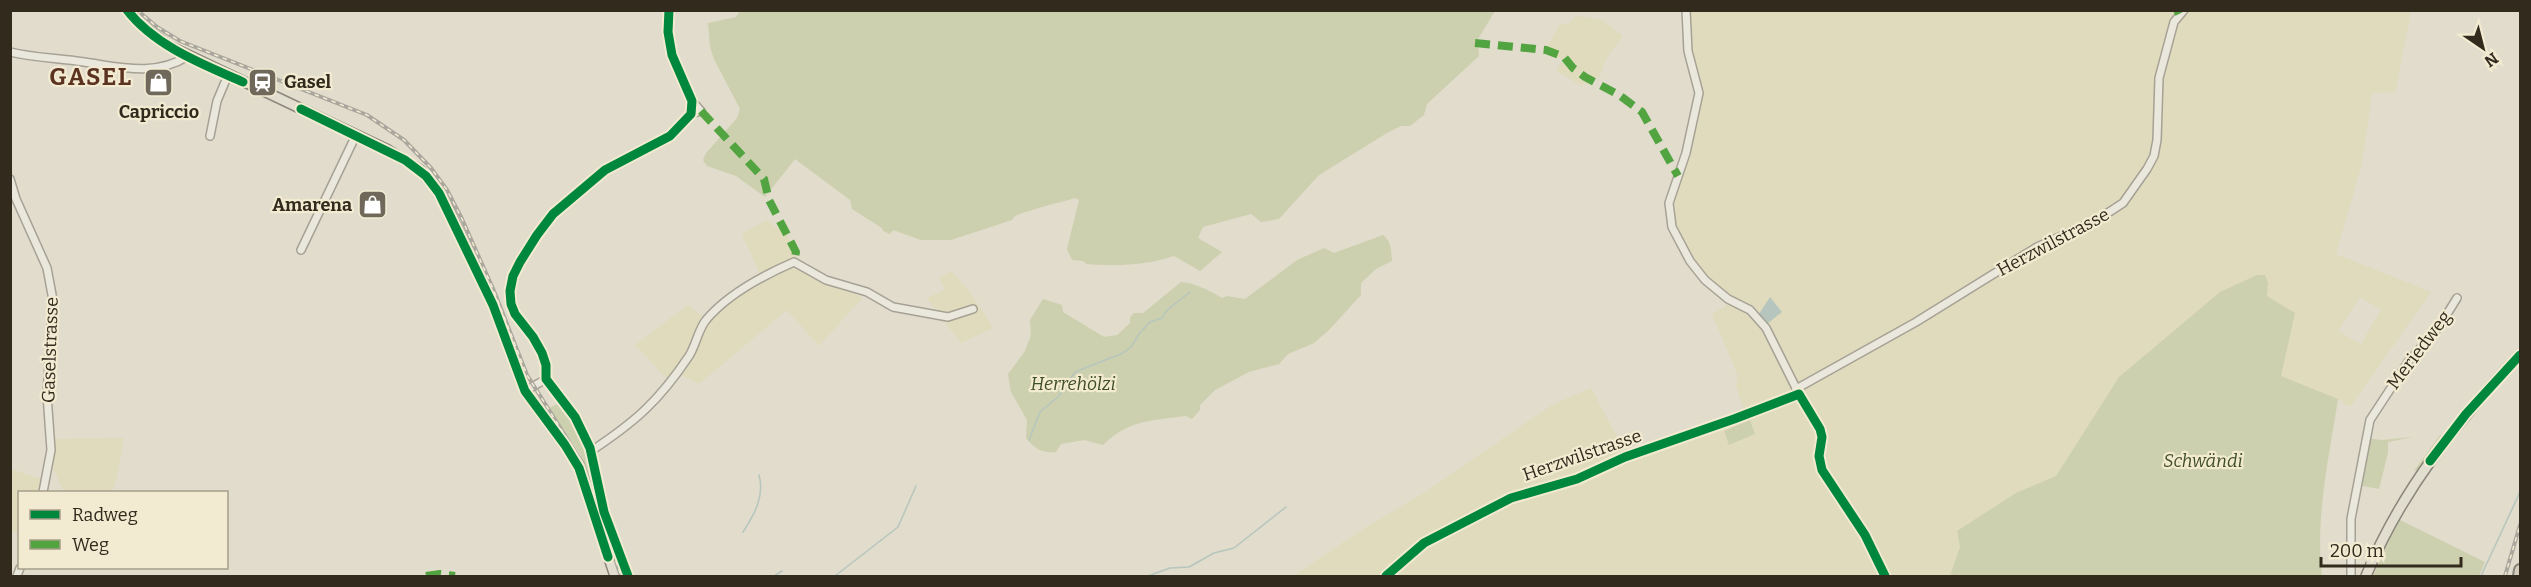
<svg xmlns="http://www.w3.org/2000/svg" width="2531" height="587" font-family="Bitter,serif">
<rect width="100%" height="100%" fill="#e1dccb"/>
<g fill="#e0dbbc" fill-rule="evenodd">
<path d="M1687 11H2411L2395 92 2372 93 2362 163 2336 254 2431 292 2350 407 2338 399 2281 376 2295 314 2267 296 2268 283 2220 292 2119 377 2056 476 2016 493 1960 547 1950 576H1293L1363 529 1425 492 1552 405 1591 388 1628 458 1746 416 1736 386 1738 376 1712 314 1734 301 1697 268 1676 231 1671 204 1700 97 1692 57ZM2360 297 2381 310 2361 344 2338 331Z"/>
<path d="M1576 16 1602 20 1623 36 1605 60 1600 76 1581 86 1556 70 1563 60 1545 50 1560 24 1568 25Z"/>
<path d="M766 220 787 235 799 264 862 298 819 346 787 310 699 384 679 374 670 382 635 345 688 305 706 319 762 279 742 234Z"/>
<path d="M951 271 970 292 993 328 961 343 927 298 945 290 939 278Z"/>
<path d="M124 438 115 485 110 492H64L54 470 52 439Z"/>
<path d="M10 469 44 480 42 492H20L19 533 11 532Z"/>
</g>
<g fill="#cdd0ae">
<path d="M740 11V10L1495 11 1478 39 1479 56 1427 104 1424 115 1410 126H1401L1387 133 1340 162 1318 176 1279 219 1261 222 1251 214 1203 227 1198 238 1222 252 1200 271 1174 256C1144 266 1117 266 1086 264L1083 261 1072 260 1067 249 1079 200 1075 198C1055 204 1035 208 1015 216L1012 220 951 240H921L893 230 890 234 883 231 882 228 852 209 850 200 795 159 765 197 736 176 707 166 703 160 706 153 737 118 740 109 714 59 710 47 708 23 736 17Z"/>
<path d="M1383 235C1392 242 1391 251 1392 261L1376 269 1361 283V295L1329 330 1314 343 1288 354 1279 364 1249 372 1215 390 1200 405V410L1192 419 1186 416C1151 421 1130 419 1103 445L1084 440 1061 444 1056 452C1043 454 1034 448 1026 438L1027 420 1011 392 1008 374 1025 351 1031 335 1030 320 1043 299 1062 305 1063 312 1104 337 1117 335 1130 323V317L1134 313H1143L1181 282C1195 283 1209 290 1222 298L1227 296 1245 299 1297 260 1324 248 1334 253Z"/>
<path d="M2257 275H2265L2268 283 2267 296 2295 313 2281 376 2338 399C2329 457 2315 518 2322 576H1950L1960 547 1957 531 2016 493 2056 476 2119 377 2220 292Z"/>
<path d="M561 402C583 434 592 461 600 499L598 500 580 454 549 408Z"/>
<path d="M1750 420 1755 434 1729 445 1724 431Z"/>
<path d="M2440 435H2445L2419 470 2414 471Z"/>
<path d="M2413 437 2388 442V453L2379 489 2358 485 2367 438 2381 440Z"/>
<path d="M2398 519 2485 562 2479 576H2373Z"/>
</g>
<path fill="#b6c6be" d="M1770 297 1782 312 1767 324 1759 314Z"/>
<g fill="none" stroke-linecap="round" stroke-linejoin="round">
<g stroke="#b6c6be" stroke-width="1.5">
<path d="M1029 440 1040 412 1059 396 1075 372 1123 353 1131 347 1139 334 1150 322 1162 318 1167 310 1190 292"/>
<path d="M743 532C754 515 765 496 759 475"/>
<path d="M774 576 782 571"/>
<path d="M835 576 898 527 916 486"/>
<path d="M1148 576 1170 568 1189 567 1214 553 1234 548 1286 507"/>
<path d="M2481 576 2520 492"/>
</g>
<defs>
<g id="minor">
<path d="M1686 10 1688 51 1699 93 1686 153 1669 203 1672 227 1690 261 1705 280 1728 299 1750 310 1766 328 1799 394 1820 429 1822 437 1820 462 1825 476 1865 535 1885 576"/>
<path d="M10 52C35 58 59 58 84 62 120 67 155 77 188 56"/>
<path d="M691 114 701 111 692 101"/>
<path d="M210 136 217 101 228 75"/>
<path d="M10 179 16 199 47 268 53 300 47 395 51 450 43 492"/>
<path d="M301 250 356 135"/>
<path d="M1796 389 1916 322 2037 247 2097 220 2123 203 2147 169 2154 156 2157 140 2159 78 2174 22 2184 10"/>
<path d="M525 391 546 379"/>
<path d="M591 451C635 422 659 401 689 356 696 345 698 330 706 320 727 295 764 275 794 262L826 280 867 292 893 307 948 317 973 309"/>
<path d="M17 576 20 568"/>
<path d="M628 576 604 512 590 448 575 417 546 379V365L542 353 533 337 515 314 511 304 510 291 513 276 520 262 537 235 553 214 605 170 670 136 691 114 692 101 672 55 668 32 669 10"/>
<path d="M1386 576 1424 543 1511 498 1577 479 1625 457 1734 419 1799 394"/>
<path d="M2351 576V519L2370 420 2408 362 2439 327 2457 298"/>
</g>
<g id="major">
<path d="M127 10 142 26 169 46 388 150 420 170 435 187 447 207 493 305 525 391 565 445 579 468 615 576"/>
<path d="M2366 576C2401 491 2457 421 2520 355"/>
</g>
<path id="highway" d="M2519 576 2520 570"/>
</defs>
<use href="#minor" stroke="#a6a195" stroke-width="10"/>
<use href="#major" stroke="#8b867b" stroke-width="12"/>
<use href="#highway" stroke="#8b867b" stroke-width="14"/>
<use href="#minor" stroke="#eae7dd" stroke-width="7"/>
<use href="#major" stroke="#e1ddcf" stroke-width="9"/>
<use href="#highway" stroke="#d4cdbc" stroke-width="10"/>
<defs>
<g id="rail">
<path d="M137 10 157 27 180 41 367 115 404 140 431 168 447 190 462 219 494 291 527 375 583 464 621 576"/>
<path d="M2505 576 2520 525"/>
</g>
</defs>
<use href="#rail" stroke="#a9a69d" stroke-width="4"/>
<use href="#rail" stroke="#f2ebd1" stroke-width="1.5" stroke-dasharray="4.5" stroke-linecap="butt"/>
<g stroke="#52a441" stroke-width="8" stroke-dasharray="15 8" stroke-linecap="butt">
<path d="M2177 10 2179 14"/>
<path d="M1475 43 1546 50 1564 57 1573 68 1585 77 1619 95 1642 112 1678 176"/>
<path d="M701 111 764 179 769 200 796 252 794 262"/>
<path d="M426 576 440 574 455 576"/>
</g>
<defs>
<g id="cycleway">
<path d="M127 10C155 46 202 64 243 82"/>
<path d="M301 109 405 160 426 176 439 193 493 305 525 391 565 445 579 468 608 557"/>
<path d="M2430 461 2466 414 2520 355"/>
<path d="M628 576 604 512 590 448 575 417 546 379V365L542 353 533 337 515 314 511 304 510 291 513 276 520 262 537 235 553 214 605 170 670 136 691 114 692 101 672 55 668 32 669 10"/>
<path d="M1386 576 1424 543 1511 498 1577 479 1625 457 1734 419 1799 394 1820 429 1822 437 1819 456 1822 470 1865 535 1885 576"/>
</g>
</defs>
<use href="#cycleway" stroke="#f2ebd1" stroke-width="13"/>
<use href="#cycleway" stroke="#00873e" stroke-width="9"/>
</g>
<defs>
<symbol id="station-square" viewBox="-11 -11 22 22"><rect x="-9" y="-9" width="18" height="18" rx="4" fill="#70685b" stroke="#f2ebd1"/><path d="M-3-6H3Q5-6 5-4V2Q5 4 3 4L4.5 6H3L1.5 4h-3L-3 6H-4.5L-3 4Q-5 4-5 2V-4Q-5-6-3-6ZM-3.5-4v3h7v-3ZM-3.5 1v1.5H-2V1ZM2 1v1.5H3.5V1Z" fill="#fff"/></symbol>
<symbol id="shop-square" viewBox="-11 -11 22 22"><rect x="-9" y="-9" width="18" height="18" rx="4" fill="#70685b" stroke="#f2ebd1"/><path d="M-5-2.5h2.3a2.7 3.5 0 0 1 5.4 0H5L5.5 6h-11ZM-1.5-2.5h3a1.5 2.3 0 0 0-3 0Z" fill="#fff"/></symbol>
</defs>
<g fill-rule="evenodd">
<use href="#station-square" x="246" y="66" width="33" height="33"/>
<use href="#shop-square" x="142" y="66" width="33" height="33"/>
<use href="#shop-square" x="356" y="188" width="33" height="33"/>
</g>
<g text-anchor="middle" stroke-width="4.5" stroke-linejoin="round" paint-order="stroke">
<g font-size="18" font-weight="bold" fill="#332a1e" stroke="#f2ebd1" text-anchor="start">
<text x="284" y="88">Gasel</text>
<text x="159" y="118" text-anchor="middle">Capriccio</text>
<text x="352" y="211" text-anchor="end">Amarena</text>
</g>
<g font-size="18" fill="#332a1e" stroke="#f2ebd1">
<text transform="translate(2053 242) rotate(-28)" y="6">Herzwilstrasse</text>
<text transform="translate(50 350) rotate(-88)" y="6">Gaselstrasse</text>
<text transform="translate(2419 350) rotate(-53)" y="6">Meriedweg</text>
<text transform="translate(1582 455) rotate(-19)" y="6">Herzwilstrasse</text>
</g>
<g font-size="18" font-style="italic" fill="#404e26" stroke="#f2ebd1">
<text x="1073" y="390">Herrehölzi</text>
<text x="2203" y="467">Schwändi</text>
</g>
<g font-size="24" font-weight="bold" letter-spacing="1.5" fill="#5c3321" stroke="#f2ebd1">
<text x="91" y="85">GASEL</text>
</g>
</g>
<rect width="2531" height="587" fill="none" stroke="#332a1e" stroke-width="24"/>
<rect x="18" y="491" width="210" height="78" fill="#f2ebd1" stroke="#a69e89" stroke-width="1.5"/>
<rect x="30" y="510" width="30" height="9" fill="#00873e" stroke="#a69e89" stroke-width="1.5"/>
<text x="72" y="521" font-size="18" fill="#332a1e">Radweg</text>
<rect x="30" y="540" width="30" height="9" fill="#52a441" stroke="#a69e89" stroke-width="1.5"/>
<text x="72" y="551" font-size="18" fill="#332a1e">Weg</text>
<g transform="translate(2483 48) rotate(145)" stroke="#f2ebd1" stroke-width="4.5" paint-order="stroke">
<path d="M0-4.5L10 22L0 15L-10 22Z" fill="#332a1e"/>
<text y="-9" font-size="16" font-weight="bold" text-anchor="middle" fill="#332a1e">N</text>
</g>
<path d="M2321 557v9h140v-9" fill="none" stroke="#332a1e" stroke-width="3"/>
<text x="2330" y="557" font-size="18" fill="#332a1e" stroke="#f2ebd1" stroke-width="4.5" paint-order="stroke">200 m</text>
</svg>
